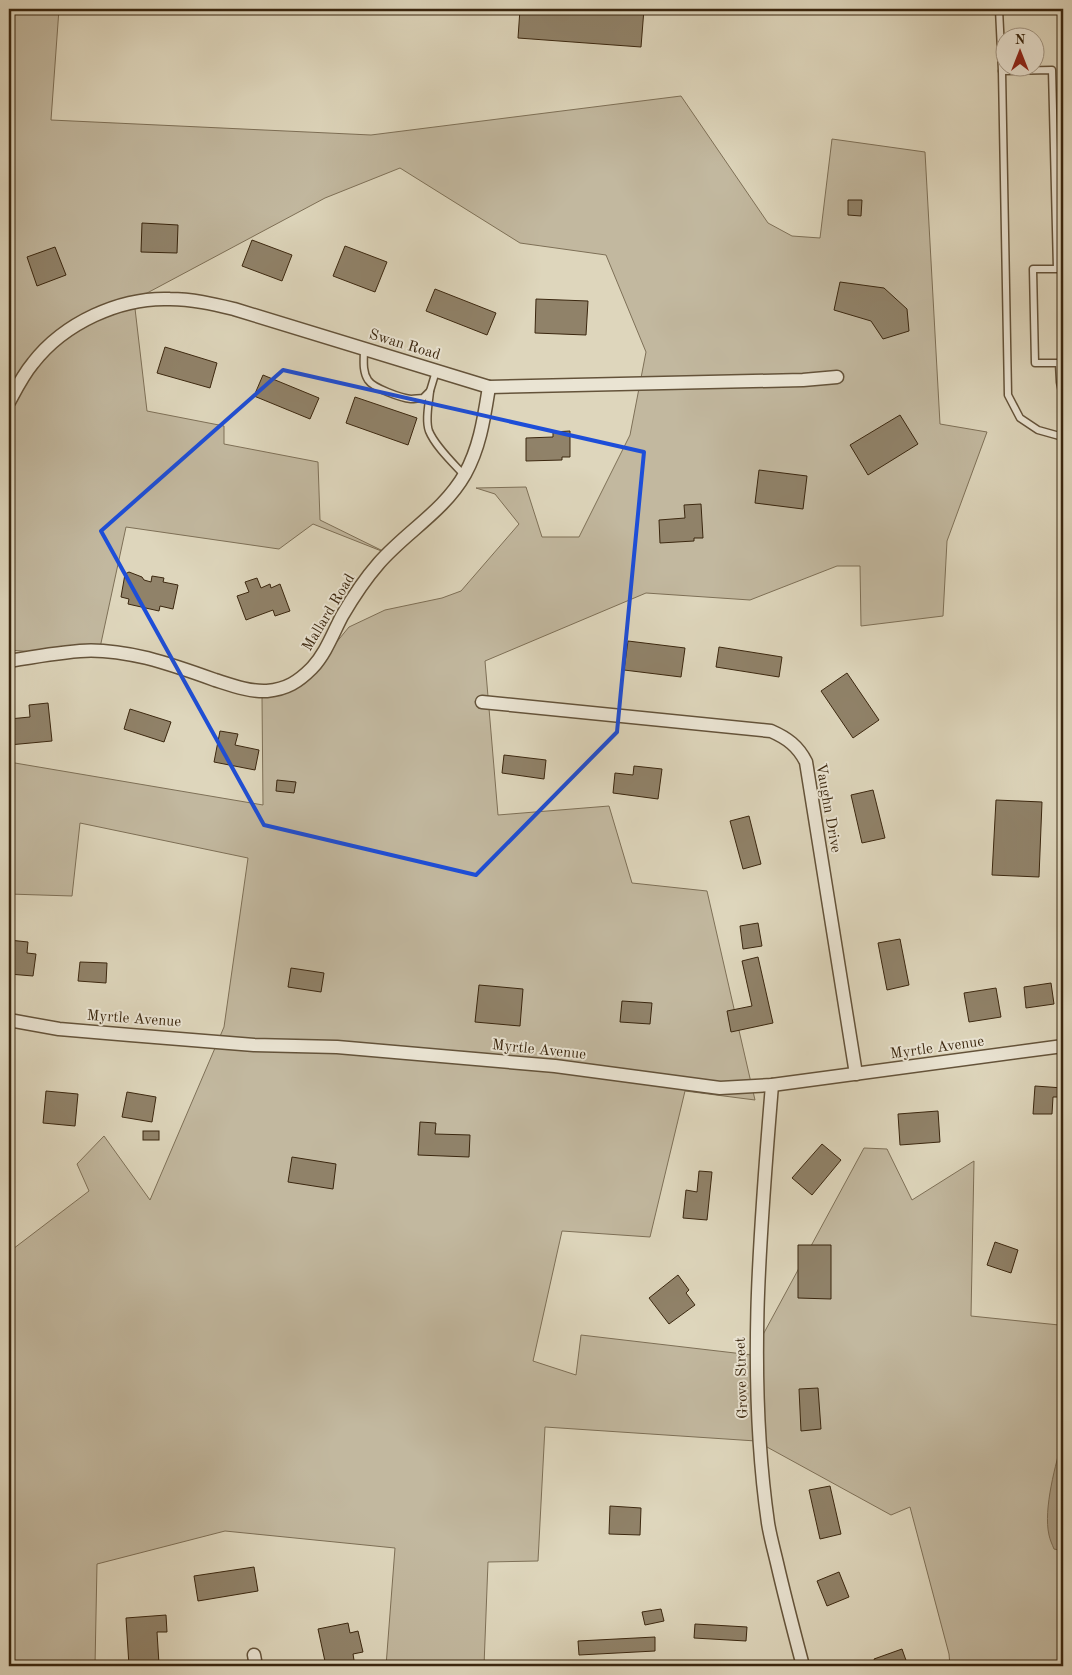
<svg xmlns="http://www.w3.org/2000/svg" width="1072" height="1675" font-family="'Old Standard TT',serif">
<rect width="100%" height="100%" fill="#ded6bc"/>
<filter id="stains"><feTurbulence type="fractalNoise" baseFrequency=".004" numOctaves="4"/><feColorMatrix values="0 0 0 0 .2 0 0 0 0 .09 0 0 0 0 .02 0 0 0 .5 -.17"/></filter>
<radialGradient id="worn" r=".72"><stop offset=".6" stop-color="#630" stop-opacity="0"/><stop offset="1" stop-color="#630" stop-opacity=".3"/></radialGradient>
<path fill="#c2b89f" stroke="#7e7057" d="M9 9H59L51 120 371 135 681 96 768 223 792 236 820 238 832 139 925 152 940 424 987 432 947 541 943 616 861 626 860 566H837L750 600 646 593 485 661 498 815 609 806 632 883 707 891 755 1100 685 1091 650 1237 562 1231 533 1361 576 1375 581 1335 752 1355 864 1148 887 1149 912 1200 974 1161 971 1316 1059 1325 1063 1312V1666H950L949 1654 910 1507 891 1515 756 1441 545 1427 538 1561 488 1562 484 1666H386L395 1548 225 1531 97 1564 95 1666H9V1252L89 1191 77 1164 104 1136 150 1200 224 1027 248 858 80 823 72 896 9 894V762L263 805 262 698 302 684 349 627 385 610 442 598 461 591 519 524 495 494 476 488 526 487 542 537H579L630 435 646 352 606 255 520 243 400 168 325 198 134 300 147 411 224 426V444L318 462 320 520 389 554 313 524 279 549 126 527 98 657 9 650Z"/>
<path fill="#a79a81" stroke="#7c6c53" d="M1063 1438V1551L1054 1549C1052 1544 1050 1540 1049 1535 1043 1509 1056 1463 1063 1438Z"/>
<g fill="#908269" stroke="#3b270f">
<path d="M263 9H310L309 13Z"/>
<path d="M520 9H644L641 47 518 38Z"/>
<path d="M848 200H862L861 216 848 215Z"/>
<path d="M142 223 178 225 177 253 141 252Z"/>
<path d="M252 240 292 255 282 281 242 266Z"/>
<path d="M345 246 387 262 375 292 333 276Z"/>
<path d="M55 247 66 275 37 286 27 257Z"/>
<path d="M840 282 884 288 907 309 909 331 883 339 871 321 834 310Z"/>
<path d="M435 289 496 313 487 335 426 311Z"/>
<path d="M536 299 588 301 586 335 535 333Z"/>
<path d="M165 347 217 363 210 388 157 373Z"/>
<path d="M263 375 319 398 310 419 254 396Z"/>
<path d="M355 397 417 418 408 445 346 423Z"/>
<path d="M900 415 918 444 868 475 850 445Z"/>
<path d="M570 431V457H562V460L526 461V438L553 437V432Z"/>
<path d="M759 470 807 476 803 509 755 503Z"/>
<path d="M701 504 703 538H694V541L660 543 659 520 685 518 684 505Z"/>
<path d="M129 572 142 577 144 580 151 582 152 576 164 578 163 582 178 585 173 609 160 606 159 611 128 604 129 599 121 597 125 574Z"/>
<path d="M257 578 261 588 270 584 271 588 280 584 290 611 275 616 273 610 246 620 237 596 249 592 245 582Z"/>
<path d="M628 641 685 648 681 677 624 670Z"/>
<path d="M719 647 782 657 779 677 716 667Z"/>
<path d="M847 673 879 720 853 738 821 691Z"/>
<path d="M48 703 52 741 9 745V719L30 717 29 705Z"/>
<path d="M130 709 171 722 164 742 124 729Z"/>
<path d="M220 731 238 734 235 745 259 750 255 770 214 762Z"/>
<path d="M504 755 546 760 544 779 502 773Z"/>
<path d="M634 766 662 769 658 799 613 793 615 773 633 775Z"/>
<path d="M277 780 296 782 294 793 276 791Z"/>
<path d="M873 790 885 838 862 843 851 795Z"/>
<path d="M996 800 1042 802 1039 877 992 875Z"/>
<path d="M749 816 761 864 743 869 730 821Z"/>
<path d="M758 923 762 946 743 949 740 926Z"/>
<path d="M900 939 909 985 887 990 878 943Z"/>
<path d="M9 940 28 942 27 953 36 954 33 976 9 974Z"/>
<path d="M758 957 773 1023 731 1032 727 1011 752 1006 742 961Z"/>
<path d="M80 962 107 963 106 983 78 981Z"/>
<path d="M291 968 324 973 321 992 288 987Z"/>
<path d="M1051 983 1054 1004 1026 1008 1024 987Z"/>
<path d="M479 985 523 989 520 1026 475 1022Z"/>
<path d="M996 988 1001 1017 969 1022 964 993Z"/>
<path d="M622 1001 652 1003 650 1024 620 1022Z"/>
<path d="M1035 1086 1063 1088V1097H1053L1052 1114H1033Z"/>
<path d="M46 1091 78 1094 75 1126 43 1123Z"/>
<path d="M127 1092 156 1097 152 1122 122 1117Z"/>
<path d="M938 1111 940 1142 900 1145 898 1114Z"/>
<path d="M420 1122 436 1123 435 1134 470 1135 469 1157 418 1155Z"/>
<rect x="143" y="1131" width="16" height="9"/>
<path d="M822 1144 841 1160 812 1195 792 1178Z"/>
<path d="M292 1157 336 1164 333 1189 288 1182Z"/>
<path d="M699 1171 712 1172 707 1220 683 1218 686 1190 697 1192Z"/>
<path d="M995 1242 1018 1250 1011 1273 987 1265Z"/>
<path d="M798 1245H831V1299L798 1298Z"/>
<path d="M678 1275 689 1290 686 1293 695 1305 669 1324 649 1298Z"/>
<path d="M818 1388 821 1429 801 1431 799 1389Z"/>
<path d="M830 1486 841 1534 820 1539 809 1490Z"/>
<path d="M610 1506 641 1508 640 1535 609 1534Z"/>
<path d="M254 1567 258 1591 198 1601 194 1576Z"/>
<path d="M839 1572 849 1597 827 1606 817 1581Z"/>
<path d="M661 1609 664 1621 645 1625 642 1612Z"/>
<path d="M166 1615 167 1632H157L159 1664 129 1666 126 1618Z"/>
<path d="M348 1623 350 1633 358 1631 363 1652 353 1654 355 1666H326L318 1629Z"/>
<path d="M695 1624 747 1627 746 1641 694 1638Z"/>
<path d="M655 1637V1651L579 1655 578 1641Z"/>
<path d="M902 1649 908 1666H876L874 1659Z"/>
</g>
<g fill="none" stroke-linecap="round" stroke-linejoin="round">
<defs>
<g id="service">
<path d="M999 9 1002 71 1008 395 1020 418 1038 430 1063 437"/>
<path d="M1002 71 1052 70 1057 269H1033L1035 363H1059L1060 382 1063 397"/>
<path d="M364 349C364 359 362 371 368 380 373 388 401 398 411 399 415 399 419 398 423 398L430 391 436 371"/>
<path d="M430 391C429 403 425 420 429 431 435 446 453 463 464 475"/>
</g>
<g id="minor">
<path d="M9 402C16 389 23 375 33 363 64 323 120 297 170 299 192 299 213 304 234 309L489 387 803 380 837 377"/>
<path d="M9 661C32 657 56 653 80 651 102 649 125 653 147 658 170 664 193 672 215 680 231 685 250 692 267 691 287 689 298 682 312 668 326 653 333 633 342 616 353 597 365 579 379 563 406 532 444 511 465 474 480 447 484 418 489 387"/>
<path d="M482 702 771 731C787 738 798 746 806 762L856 1074"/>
<path d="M9 1020 59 1029 130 1035 254 1045 337 1047 555 1066 720 1088 772 1085 1063 1046"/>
<path d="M772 1085C760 1231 747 1377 768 1523 770 1536 774 1550 777 1563 785 1598 794 1632 803 1666"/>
<path d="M254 1655 256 1666"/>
</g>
</defs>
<use href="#service" stroke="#64533a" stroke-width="9"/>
<use href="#minor" stroke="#64533a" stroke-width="15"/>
<use href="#service" stroke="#eae4d3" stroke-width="6"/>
<use href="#minor" stroke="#eae4d3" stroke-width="12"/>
</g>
<path fill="none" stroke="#1d4ed8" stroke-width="4" stroke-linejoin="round" d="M283 370 644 452 617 732 476 875 264 825 101 531Z"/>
<g text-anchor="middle" stroke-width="4" stroke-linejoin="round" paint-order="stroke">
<g font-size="15" fill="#3b270f" stroke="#eae4d3">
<text transform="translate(405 344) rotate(17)" y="5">Swan Road</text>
<text transform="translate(328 612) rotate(-59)" y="5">Mallard Road</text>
<text transform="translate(829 808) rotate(80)" y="5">Vaughn Drive</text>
<text transform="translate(134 1018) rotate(4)" y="5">Myrtle Avenue</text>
<text transform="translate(937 1047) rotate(-8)" y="5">Myrtle Avenue</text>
<text transform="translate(539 1049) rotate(6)" y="5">Myrtle Avenue</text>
<text transform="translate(741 1378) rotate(-92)" y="5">Grove Street</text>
</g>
</g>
<rect width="1072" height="1675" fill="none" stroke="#ded6bc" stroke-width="30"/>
<rect x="10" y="10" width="1052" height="1655" fill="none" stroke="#3b270f" stroke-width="2.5"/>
<rect x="15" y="15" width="1042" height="1645" fill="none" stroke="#3b270f"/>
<g transform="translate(1020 52)"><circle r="24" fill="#eae4d3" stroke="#a49885"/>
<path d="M0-4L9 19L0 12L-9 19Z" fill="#8f2418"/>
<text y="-8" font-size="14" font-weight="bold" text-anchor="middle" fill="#3b270f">N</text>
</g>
<rect width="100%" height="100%" filter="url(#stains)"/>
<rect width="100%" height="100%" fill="url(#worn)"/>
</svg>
